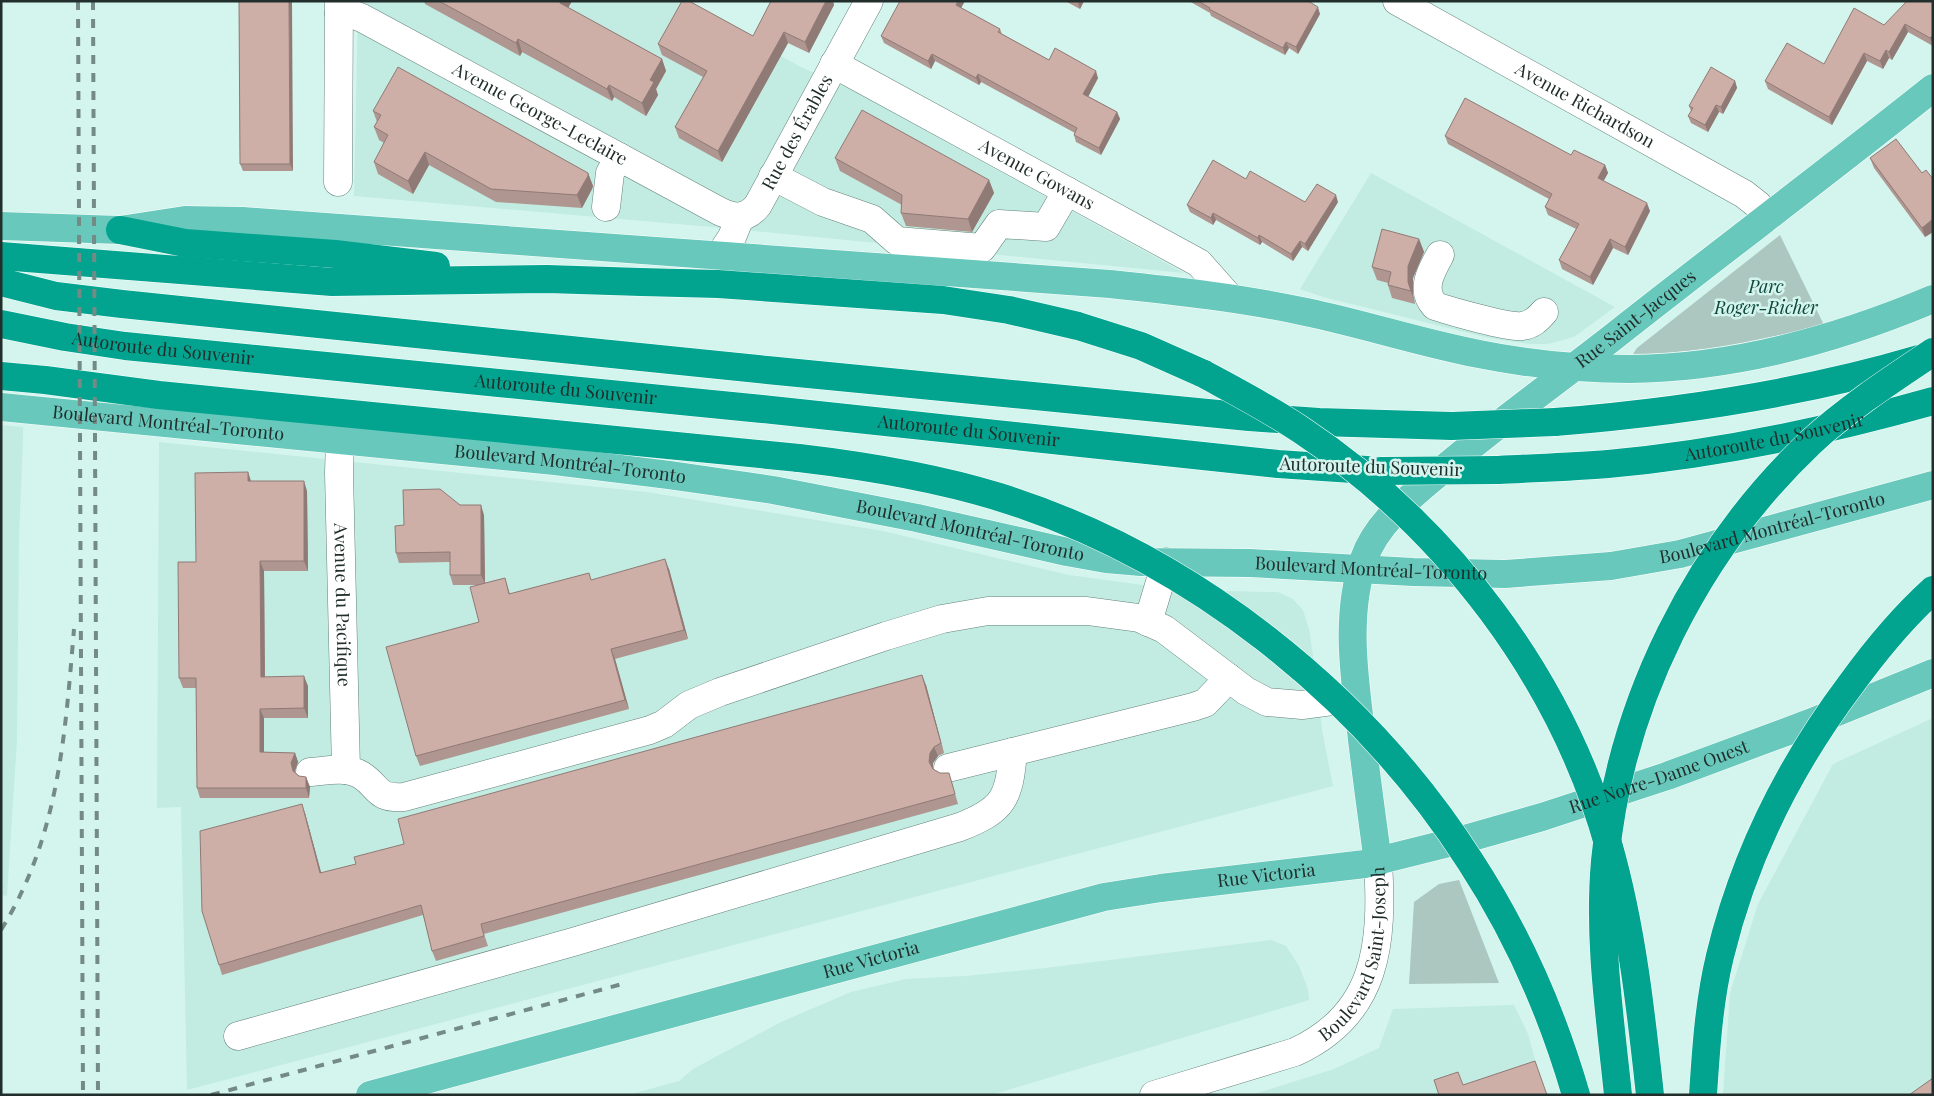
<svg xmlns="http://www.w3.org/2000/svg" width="1934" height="1096" font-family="'Playfair Display',serif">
<rect width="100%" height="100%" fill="#d4f5ed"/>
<g fill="#c2ece1">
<path d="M358 1H683L801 67 854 91 1184 273 723 228 354 196Z"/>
<path d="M1371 173 1615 307 1574 337 1548 344H1530L1489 338 1323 297 1300 289Z"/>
<path d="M1 425 23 427V440L19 538 17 740 7 896 1 895Z"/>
<path d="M159 442 647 492 883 531 1069 575 1180 590 1278 592 1293 599 1303 610 1309 629 1318 688 1322 730 1333 786 187 1090 181 807 157 808Z"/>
<path d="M1933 718V1095H1723L1730 993 1758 904 1833 764Z"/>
<path d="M1271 940 1286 946 1299 966 1308 989 1309 1000 991 1095H628L679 1081 693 1069 781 1022 851 992 906 979 965 976 1045 968Z"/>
<path d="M1514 1005 1528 1034 1545 1095H1251L1334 1069 1379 1048 1393 1009Z"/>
</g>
<g fill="#abc7c0">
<path d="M1780 235 1824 325C1761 340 1697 354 1633 354L1637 348Z"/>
<path d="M1459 880 1499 983 1409 984 1414 902 1439 884Z"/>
</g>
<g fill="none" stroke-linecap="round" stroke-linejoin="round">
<defs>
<g id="minor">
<path id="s1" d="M1397 1 1744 194 1758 205 1767 216"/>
<path id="s2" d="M339 13 352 14 362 18 719 211C735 219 747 219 758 205L869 1"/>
<path id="s3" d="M834 64 1199 263 1230 298"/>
<path d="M773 176 823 202 872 219 897 241 982 248 999 224 1046 227 1067 191"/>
<path d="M338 182 339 1"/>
<path d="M606 207 610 173 619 157"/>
<path d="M720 255 732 237 740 217"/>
<path d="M1440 255C1431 271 1420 290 1435 306 1450 311 1509 328 1522 326 1532 325 1538 319 1544 312"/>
<path id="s4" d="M340 440 339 473 346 770"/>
<path d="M1148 622 1166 562"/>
<path d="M948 768 1193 707 1205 703 1229 678"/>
<path d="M310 772C325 771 346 766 361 775 380 787 375 799 404 797L650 730 664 724 689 705 720 692 886 636 942 619 988 611H1087L1139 618 1164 629 1246 691 1267 702 1302 705 1355 698"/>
<path d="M238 1036 573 942 960 827C1004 810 1009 798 1013 752"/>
<path id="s5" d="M1154 1095 1295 1052C1378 1014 1383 943 1378 862"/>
</g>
<g id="major">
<path d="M1 226 120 230 185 220 243 221 1110 284C1176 291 1242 298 1306 312 1364 324 1421 343 1479 354 1528 364 1580 369 1630 369 1734 368 1838 339 1933 299"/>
<path id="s6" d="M1 407 555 461 669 475 773 490 917 518 1067 552 1106 559 1141 562 1250 563 1413 572 1505 574 1611 566 1680 554 1933 485"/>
<path id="s7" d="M1378 862C1372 818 1366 775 1361 731 1354 675 1345 614 1364 559 1377 520 1417 492 1447 466 1502 420 1561 378 1617 334 1722 251 1829 171 1933 88"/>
<path id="s8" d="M370 1095 1104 897 1161 888 1365 864 1465 839 1542 817 1667 776 1810 723 1933 673"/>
</g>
<g id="highway">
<path d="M120 230 185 243 335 254 436 266"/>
<path d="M1 256 332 282 547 279 641 282 718 284 943 300 1009 310 1078 326 1141 346 1204 374"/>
<path d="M1 282 56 296 122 304 767 370 1249 417 1319 422 1452 426"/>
<path id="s9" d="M1 324 65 337 125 346 762 409 1278 464 1367 470"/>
<path d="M1 376 45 380 159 395 799 458"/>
<path d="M1555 422C1678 412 1801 394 1919 359"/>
<path id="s10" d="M1498 470C1535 468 1572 467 1608 464 1718 454 1827 431 1933 401"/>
</g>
</defs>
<use href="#minor" stroke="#64827a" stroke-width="29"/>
<use href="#major" stroke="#fff" stroke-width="29"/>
<use href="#highway" stroke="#fff" stroke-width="29"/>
<use href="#minor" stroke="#fff" stroke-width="28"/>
<use href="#major" stroke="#68c8bc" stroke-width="28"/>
<use href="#highway" stroke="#03a48f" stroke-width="28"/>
<g stroke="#748a85" stroke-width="4" stroke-dasharray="9 9" stroke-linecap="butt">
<path d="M78 1 83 1095"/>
<path d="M93 1 98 1095"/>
<path d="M1 930C59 837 65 735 74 629"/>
<path d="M211 1095 626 983"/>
</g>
<defs>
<g id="highway-bridge">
<path d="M1204 374C1237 392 1270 409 1301 430 1447 527 1562 678 1609 847 1632 928 1641 1012 1650 1095"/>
<path d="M1452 426 1555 422"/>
<path d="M799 458C867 466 934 477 999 497 1189 556 1363 694 1470 861 1517 933 1552 1012 1576 1095"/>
<path d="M1381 471 1498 470"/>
<path d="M1618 1095C1610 1017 1598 939 1605 861 1620 703 1696 551 1811 442 1848 408 1891 380 1933 352"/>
<path d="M1703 1095C1706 1049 1709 1001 1720 956 1744 857 1790 765 1851 684 1875 651 1902 618 1933 590"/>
</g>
</defs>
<use href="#highway-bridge" stroke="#fff" stroke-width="29" stroke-linecap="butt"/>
<use href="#highway-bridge" stroke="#03a48f" stroke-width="28"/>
</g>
<g fill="#b09690">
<path d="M239 1 293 171H243L240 164Z"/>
<path d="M424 1H572L568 8 662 59 666 71 656 89 658 95 646 116 614 97 612 101 522 52 520 56 425 4Z"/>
<path d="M1065 1H1084L1080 9Z"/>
<path d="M1189 1H1308L1320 14 1298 54 1289 48 1285 55 1211 16 1210 13Z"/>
<path d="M1933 1V46L1908 32 1892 60 1889 58 1883 69 1867 61 1832 125 1768 89 1765 81 1824 64 1884 25Z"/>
<path d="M833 2 834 5 809 53 788 43 722 162 679 138 675 127 703 77 662 55 658 44 753 36Z"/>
<path d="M961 8 1000 29 1002 34 1049 60 1098 78 1088 96 1117 112 1120 119 1101 155 1076 142 1074 135 1075 133 981 82 979 85 935 61 931 69 884 43 881 36Z"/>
<path d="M1735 81 1737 88 1723 114 1719 112 1708 132 1691 123 1688 116 1691 111 1689 106Z"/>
<path d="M373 111 588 173 593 186 592 189 582 208 496 202 429 165 413 194 378 174 374 162 384 143 379 140 374 127 377 122Z"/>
<path d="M1445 136 1571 155 1605 165 1608 173 1603 181 1650 211 1628 255 1613 248 1593 285 1562 269 1559 260 1576 229 1548 215 1545 207 1549 199 1448 144Z"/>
<path d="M835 158 989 180 994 193 972 232 906 226 901 213 902 205 840 171Z"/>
<path d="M1870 158 1933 179V232L1925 237 1874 168Z"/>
<path d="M1246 179 1305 202H1338L1308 251 1302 247 1293 261 1262 242 1260 245 1216 220 1213 225 1190 212 1187 205Z"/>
<path d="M1419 239 1424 252 1413 278V295L1415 304 1392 298 1388 285V283L1377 280 1372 267Z"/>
<path d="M248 472 251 481 307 491 308 571H264L265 677 308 686V718H264V752L295 753 298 762 295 772 299 776 306 777 310 787 309 798H200L197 788 196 688H183L179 678 196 562Z"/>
<path d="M460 505 484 515 485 583 505 578 510 594 589 573 591 580 669 569 688 639 615 659 629 709 420 766 416 756 479 622 480 585H453L450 575V562L399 563 396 553 404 525Z"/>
<path d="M926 685 944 753 938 756 933 763V769L952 783 958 804 484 934 488 946 436 961 432 951 423 915 222 975 219 965 305 813 321 873 356 864 404 844Z"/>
</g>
<g fill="#907a76">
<path d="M289 1H292L293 171 290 164Z"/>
<path d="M560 1H572L564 15 560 3Z"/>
<path d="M826 1H833L834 5 809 53 805 42Z"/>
<path d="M958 1H965L959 12 956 5Z"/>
<path d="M1078 1H1084L1080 9 1078 2Z"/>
<path d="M1318 7 1320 14 1298 54 1296 47Z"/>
<path d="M1905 24 1908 32 1892 60 1889 52Z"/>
<path d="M784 32 788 43 722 162 718 151Z"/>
<path d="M1933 35V45L1930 38Z"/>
<path d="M518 39 522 52 520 56 516 43Z"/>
<path d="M1286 42 1289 48 1285 55 1283 48Z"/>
<path d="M1886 50 1889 58 1883 69 1880 61Z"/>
<path d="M1864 53 1867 61 1832 125 1829 117Z"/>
<path d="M932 54 935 61 931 69 928 61Z"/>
<path d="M662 59 666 71 656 89 658 95 646 116 642 103 650 80Z"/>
<path d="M1096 71 1098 78 1086 101 1083 94Z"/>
<path d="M978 74 981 82 979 85 976 78Z"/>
<path d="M1735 81 1737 88 1723 114 1721 107Z"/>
<path d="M609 85 614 97 612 101 607 89Z"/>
<path d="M1716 105 1719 112 1708 132 1705 125Z"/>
<path d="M1117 112 1120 119 1101 155 1099 148Z"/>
<path d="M425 152 429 165 413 194 408 181Z"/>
<path d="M1605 165 1608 173 1601 186 1598 178Z"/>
<path d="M588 173 593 186 592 189 582 208 577 195Z"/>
<path d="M989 180 994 193 972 232 968 219Z"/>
<path d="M1336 195 1338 202 1308 251 1305 244Z"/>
<path d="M1647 203 1650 211 1628 255 1625 247Z"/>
<path d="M1213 213 1216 220 1213 225 1211 218Z"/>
<path d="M1933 219V232L1925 237 1922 228Z"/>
<path d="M1259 235 1262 242 1260 245 1258 238Z"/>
<path d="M1419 239 1424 252 1413 278V295L1415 304 1408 282V266Z"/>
<path d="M1610 239 1613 248 1593 285 1590 277Z"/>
<path d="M1300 241 1302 247 1293 261 1291 254Z"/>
<path d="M248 472 251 482 248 481Z"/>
<path d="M304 481 307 491 308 571 304 561Z"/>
<path d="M481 505 484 515 485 584 481 575Z"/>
<path d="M665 559 669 569 688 639 684 630Z"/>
<path d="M260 561 264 571 265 687 261 677Z"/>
<path d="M611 649 615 659 629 709 625 700Z"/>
<path d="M922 675 926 685 944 753 941 743Z"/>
<path d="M304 676 308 686V718L304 708Z"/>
<path d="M260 709 264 718V761L260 752Z"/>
<path d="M934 747 938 756 933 763V772L929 762 930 753Z"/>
<path d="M295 753 298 762 294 773 291 763Z"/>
<path d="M306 777 310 787 309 798 306 788Z"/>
<path d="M302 804 305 813 324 883 320 873Z"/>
</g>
<g fill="#cdafa8" stroke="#907a76">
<path d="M239 1H289L290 164H240Z"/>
<path d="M439 1H560V3L662 59 650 80 654 82 642 103 609 85 607 89 518 39 516 43Z"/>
<path d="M682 1H689L753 36 771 1H826L805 42 784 32 718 151 675 127 707 71 658 44Z"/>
<path d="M900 1H958L956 5 1000 29 998 32 1049 60 1055 48 1096 71 1083 94 1117 112 1099 148 1074 135 1077 128 978 74 976 78 932 54 928 61 881 36Z"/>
<path d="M1198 1H1308L1318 7 1296 47 1286 42 1283 48 1209 9 1210 8Z"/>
<path d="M1907 1H1933V35L1930 38 1905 24 1889 52 1886 50 1880 61 1864 53 1829 117 1765 81 1787 43 1824 64 1854 8 1884 25Z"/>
<path d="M398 67 588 173V176L577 195 491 189 425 152 408 181 374 162 388 135 374 127 381 115 373 111Z"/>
<path d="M1711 67 1735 81 1721 107 1716 105 1705 125 1688 116 1693 108 1689 106Z"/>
<path d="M1465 98 1571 155 1574 150 1605 165 1598 178 1647 203 1625 247 1610 239 1590 277 1559 260 1579 224 1545 207 1552 194 1445 136Z"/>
<path d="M862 110 989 180 968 219 901 213 902 195 835 158Z"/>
<path d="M1896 139 1922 173 1926 170 1933 179V219L1922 228 1870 158Z"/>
<path d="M1213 160 1246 179 1250 171 1305 202 1317 184 1336 195 1305 244 1300 241 1291 254 1259 235 1258 238 1213 213 1211 218 1187 205Z"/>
<path d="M1382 229 1419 239 1408 266V282L1411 291 1388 285 1391 272 1372 267Z"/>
<path d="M248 472V481H304V561H260L261 677 304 676V708L260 709V752L295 753 291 763 293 771 299 776 306 777V788H197L196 678H179L178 562H196L195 473Z"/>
<path d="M440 489 460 505H481V575H450V552L396 553 395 526 404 525 403 490Z"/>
<path d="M665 559 684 630 611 649 625 700 416 756 386 647 479 622 470 587 505 578 509 594 589 573 591 580Z"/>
<path d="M922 675 941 743 934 747 930 753 929 762 933 769 940 773H949L955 794 481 924 484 936 432 951 421 905 219 965 202 911 200 831 302 804 320 873 356 864 354 857 404 844 398 819Z"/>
<path d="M1535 1061 1547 1095H1439L1434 1080 1458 1072 1463 1085Z"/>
<path d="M1933 1078V1095H1909Z"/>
</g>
<g text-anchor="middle" stroke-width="5" stroke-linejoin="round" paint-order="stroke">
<g font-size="18" fill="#212e2b" stroke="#d4f5ed">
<text dy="6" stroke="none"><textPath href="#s1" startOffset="215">Avenue Richardson</textPath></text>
<text dy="6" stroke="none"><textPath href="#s2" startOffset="226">Avenue George-Leclaire</textPath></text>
<text dy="6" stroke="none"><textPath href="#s2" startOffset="556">Rue des Érables</textPath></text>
<text dy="6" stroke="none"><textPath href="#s3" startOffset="231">Avenue Gowans</textPath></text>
<text dy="6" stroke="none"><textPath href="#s7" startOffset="671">Rue Saint-Jacques</textPath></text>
<text dy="6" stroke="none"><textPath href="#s9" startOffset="164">Autoroute du Souvenir</textPath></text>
<text dy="6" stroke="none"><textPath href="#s9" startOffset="569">Autoroute du Souvenir</textPath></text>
<text dy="6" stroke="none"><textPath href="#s6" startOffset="168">Boulevard Montréal-Toronto</textPath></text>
<text dy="6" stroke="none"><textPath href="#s9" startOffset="974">Autoroute du Souvenir</textPath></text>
<text dy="6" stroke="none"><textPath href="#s10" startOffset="279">Autoroute du Souvenir</textPath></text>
<text dy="6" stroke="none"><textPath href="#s6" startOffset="572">Boulevard Montréal-Toronto</textPath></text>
<text transform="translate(1371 467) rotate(2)" y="6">Autoroute du Souvenir</text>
<text dy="6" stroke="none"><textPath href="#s6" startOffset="1788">Boulevard Montréal-Toronto</textPath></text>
<text dy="6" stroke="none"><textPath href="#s6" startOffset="978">Boulevard Montréal-Toronto</textPath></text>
<text dy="6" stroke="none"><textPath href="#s6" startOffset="1382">Boulevard Montréal-Toronto</textPath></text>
<text dy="6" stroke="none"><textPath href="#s4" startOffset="165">Avenue du Pacifique</textPath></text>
<text dy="6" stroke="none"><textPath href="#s8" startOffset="1330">Rue Notre-Dame Ouest</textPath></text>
<text dy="6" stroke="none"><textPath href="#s8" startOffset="924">Rue Victoria</textPath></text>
<text dy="6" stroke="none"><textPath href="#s5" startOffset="272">Boulevard Saint-Joseph</textPath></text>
<text dy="6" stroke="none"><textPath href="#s8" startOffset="519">Rue Victoria</textPath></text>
</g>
<g font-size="18" font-style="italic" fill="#0e473d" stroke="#d4f5ed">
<text x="1766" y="293">Parc<tspan x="1766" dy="21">Roger-Richer</tspan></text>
</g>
</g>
<rect width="1934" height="1096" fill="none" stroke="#212e2b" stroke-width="5"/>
</svg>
